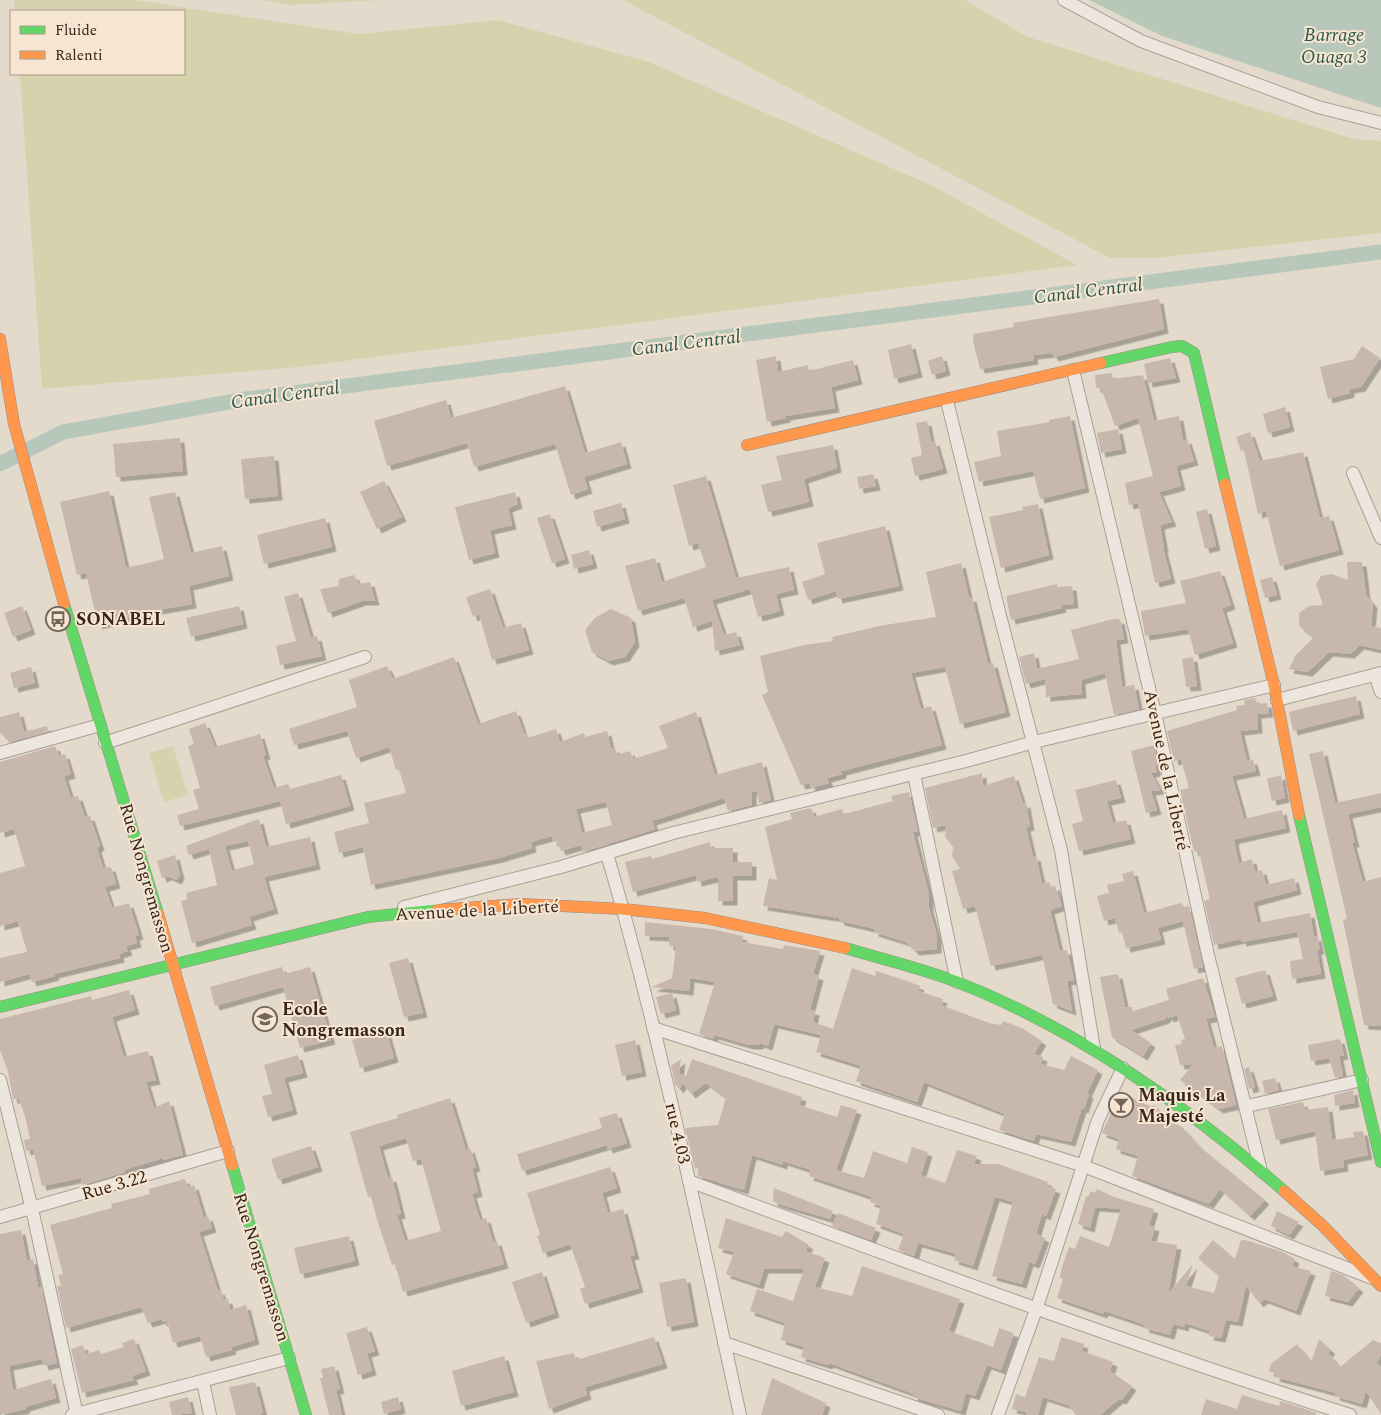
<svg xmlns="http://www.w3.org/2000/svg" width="1381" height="1415" font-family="Spectral,serif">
<defs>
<filter id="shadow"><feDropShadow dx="4.5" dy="4.5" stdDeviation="0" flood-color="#0004"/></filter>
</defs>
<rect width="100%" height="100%" fill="#e4dacc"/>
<g fill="#d7d2ae">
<path d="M14 0H135L358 34 498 20 649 62 933 186 1077 265 298 367 42 389 20 74H184V11H15Z"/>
<path d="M262 0H381L288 5Z"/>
<path d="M623 0H965L1028 37 1354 139 1381 141V233L1156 258H1110Z"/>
<path d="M173 746 188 795 164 802 149 753Z"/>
</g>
<path fill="#b7c8bb" d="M1089 0H1381V108L1162 36Z"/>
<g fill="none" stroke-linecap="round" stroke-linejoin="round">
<path stroke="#b7c8bb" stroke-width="15" d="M0 464 63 432 246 399 1381 252"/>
</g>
<g fill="#c8b7ad" fill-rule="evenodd" filter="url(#shadow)">
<path d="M1159 299 1164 329 1054 357 1052 353 1033 355 1034 360 980 369 973 341V334L1014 327 1013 323Z"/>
<path d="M911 344 918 373 894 379 888 350Z"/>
<path d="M1362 346 1380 358 1361 387 1350 389V393L1328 399 1320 367 1354 359Z"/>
<path d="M776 356 778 372 808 365 809 371 853 360 858 380 831 387 835 408 786 416V418L767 422 756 360Z"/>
<path d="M942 356 946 371 932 375 928 361Z"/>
<path d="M1170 358 1176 378 1148 383 1144 364Z"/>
<path d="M1112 373V379L1143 375 1154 421 1179 416 1183 441 1187 439 1194 461 1176 466 1181 486 1159 492 1172 522 1160 525 1164 548H1163L1171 579 1155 583 1138 503 1129 505 1125 483 1153 476 1138 418 1115 426 1101 388H1096L1095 375Z"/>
<path d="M565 386 585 453 621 442 627 464 584 477 588 489 571 495 555 444 474 467 467 443 387 466 374 421 446 400 451 418Z"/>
<path d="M1285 407 1290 427 1268 433 1263 414Z"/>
<path d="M1070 416 1085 488 1040 499 1033 471 979 482 974 462 1001 456 997 431 1050 422 1049 420Z"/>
<path d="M927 421 931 442 935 441 943 469 915 476 911 458 922 455 916 423Z"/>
<path d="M1118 429 1122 449 1101 453 1097 433Z"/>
<path d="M1250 432 1260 461 1303 452 1320 518 1329 516 1339 550 1280 566 1266 511 1258 514 1244 450 1241 451 1236 437Z"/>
<path d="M180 438 183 471 116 477 113 444Z"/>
<path d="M833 445 837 468 804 479 809 502 768 512 761 485 782 480 776 456Z"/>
<path d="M274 456 278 496 245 499 241 459Z"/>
<path d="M873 474 876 486 859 489 857 477Z"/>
<path d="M706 476 736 578 789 567 794 590 776 594 780 611 758 617 750 589 712 600 724 635 736 632 740 645 715 651 712 621 693 627 684 598 638 611 625 566 655 558 662 582 706 567 698 543 689 546 673 485Z"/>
<path d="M384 481 402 517 377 529 360 492Z"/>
<path d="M109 491 126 568 164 559 149 497 175 492 191 553 222 546 229 576 189 586 192 604 152 611 98 625 86 573 77 575 60 502Z"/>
<path d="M515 492 518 504 508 508 512 525 490 530 495 553 469 560 455 507Z"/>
<path d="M621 503 625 519 597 527 593 511Z"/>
<path d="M1038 504 1049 555 1001 568 989 517 1023 510 1022 507Z"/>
<path d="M1207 509 1216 546 1205 549 1196 512Z"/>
<path d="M550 514 565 559 552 563 537 518Z"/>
<path d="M325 518 332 547 264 564 257 535Z"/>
<path d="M885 526 899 586 838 599 836 591 808 600 802 582 825 574 817 543Z"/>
<path d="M589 550 593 564 574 569 571 555Z"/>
<path d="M1347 562H1362L1366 595 1373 604 1371 626 1381 628V650L1360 645 1350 654 1329 652 1308 672 1289 669 1295 656 1314 637 1299 626V613L1309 606 1323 605 1316 584 1321 576 1332 574 1348 580Z"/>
<path d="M961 563 969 598 972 597 975 610 988 664 993 663 1006 712 960 724 945 667 911 673 921 709 931 706 942 745 842 771V774L827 778 829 783 811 788 810 783 801 785 762 695 768 692 760 656 804 645 833 641 832 637 879 626 936 617 926 572Z"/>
<path d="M1220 571 1231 605 1222 608 1233 643 1195 655 1188 629 1145 636 1141 611 1186 603 1180 581Z"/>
<path d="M354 575 359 584 370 582 375 601H362L328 613 320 589 338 586 339 579Z"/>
<path d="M1272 577 1277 595 1265 598 1260 580Z"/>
<path d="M1057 584V587L1072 586 1074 604 1061 605 1062 608 1011 620 1006 596Z"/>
<path d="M490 589 503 628 521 623 529 650 492 660 479 614 473 617 466 597Z"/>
<path d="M298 593 311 638 317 636 322 656 280 665 276 646 296 641 284 597Z"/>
<path d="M22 606 31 630 13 637 4 613Z"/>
<path d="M239 606 243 624 191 637 186 618Z"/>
<path d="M611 609 631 618 635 642 625 657 609 661 592 652 585 630 596 617Z"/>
<path d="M1117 618V620L1120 619 1124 639 1116 640 1122 687 1134 685 1139 709 1114 715 1105 673 1081 680 1082 694 1046 697 1045 679 1026 684 1019 657 1034 653 1037 669 1079 659 1071 630Z"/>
<path d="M454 657 478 724 516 711 524 734 526 733 527 738 556 729 560 742 584 733 585 737 607 731 611 749 615 748 617 755 630 751 633 759 668 748 659 726 696 712 715 775 762 762 771 800 759 803 757 791 752 792V805L728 811 724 798 652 821 655 829 583 852 581 845 561 851 557 841 553 842 552 836 531 842 532 848 499 858 371 885 363 847 339 853 334 832 369 823 364 803 406 793 399 769 396 770 389 747 356 758 347 731 294 745 289 729 357 707 349 680 387 666 393 679ZM606 802 612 825 582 833 576 809Z"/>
<path d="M1193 657 1197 686 1186 687 1182 659Z"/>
<path d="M31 667 35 683 14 688 10 673Z"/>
<path d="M1356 696 1360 714 1293 731 1289 712 1292 711Z"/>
<path d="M1255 698 1257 704 1267 703 1269 713 1257 714 1258 729 1240 731 1247 761 1253 760 1256 771 1232 776 1244 819 1282 810 1286 828 1236 839 1234 841 1239 863 1252 859 1255 872 1262 870 1266 885 1294 878 1297 890 1253 902 1258 923 1310 913 1314 937 1317 936 1320 950H1317L1321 974 1292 979 1290 961 1303 959 1297 932 1242 942 1241 939 1214 945 1204 901 1210 899 1205 878 1199 851 1194 852 1180 790 1189 788 1181 759 1174 761 1167 731 1237 710 1236 706 1245 705 1244 700Z"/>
<path d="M19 712 24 732 47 726 48 731 10 742 0 733V717Z"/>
<path d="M205 723 215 747 260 734 266 755 263 756 274 788 288 784 290 789 341 775 350 806 286 824 280 801 180 826 177 815 199 809 193 790 200 788 188 746 194 744 189 729Z"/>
<path d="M1154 745 1158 765 1155 766 1157 772 1151 773 1160 790 1151 791 1157 810 1146 813 1131 751Z"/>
<path d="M55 746 59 756 65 754 71 774 64 776 71 798 78 796 85 817 90 816 100 846 97 848 103 868 111 867 116 884 105 887 112 908 129 903 139 935 135 936 137 943 126 946 128 951 119 954 120 958 54 974 55 976 32 982 29 974 0 982V958L27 952 18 921 0 926V873L25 866 14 829 0 833V762Z"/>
<path d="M1323 751 1335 803 1381 793V807L1348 814 1355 843H1352L1363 882 1381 877V1026L1364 1025 1343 920 1347 919 1309 754Z"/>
<path d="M982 773 983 786 1014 776 1023 804 1026 803 1030 826 1026 827 1033 857 1036 856 1042 884 1049 882 1051 887 1055 886 1062 906 1050 910 1060 951 1067 950 1074 980 1067 981 1072 1011 1053 1004 1042 955 991 966 975 906 963 909 952 871 960 869 952 856 953 847 945 837 946 825 933 828 925 788Z"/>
<path d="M1281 775 1285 798 1272 801 1267 779Z"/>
<path d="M1116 780 1121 798 1107 801 1113 823 1126 820 1131 839 1079 851 1072 824 1083 821 1075 790Z"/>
<path d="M909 792 918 832H913L929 895V908L937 936V949L915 951 906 942 874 932 875 929 840 921 839 918 763 906 769 878 777 880 765 827 792 819 790 813 811 808 814 817 842 809 844 814 893 801 891 796Z"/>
<path d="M259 819 266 847 310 837 316 865 264 877 274 909 249 917 252 925 192 943 181 901 187 900 186 893 217 885 209 849 189 855 186 846ZM248 841 254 864 232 871 225 846Z"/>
<path d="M710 842 711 848H733V862H752V876H733V901H718V877L697 882 696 875 633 892 625 862 651 856 652 859Z"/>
<path d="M175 855 180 875 177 880 168 876 162 878 157 861Z"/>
<path d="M1133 871 1144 913 1181 903 1184 907 1189 906 1203 967 1194 969 1183 921 1158 928 1161 940 1126 948 1122 932 1119 933 1115 918 1104 921 1097 896 1109 893 1107 885 1124 881 1122 874Z"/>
<path d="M645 922 711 929 743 936 742 942 783 949 784 945 820 951 813 974 819 976 810 1010 815 1011 813 1022 833 1029 852 968 875 976 876 971 907 981 920 986 918 991 943 999 941 1005 989 1023 1001 1025 1003 1021 1022 1028 1042 1041 1034 1054 1043 1057 1041 1064 1064 1070 1071 1056 1098 1070 1087 1093 1089 1094 1084 1109 1082 1108 1071 1142 1036 1134 1034 1141 999 1130 1005 1114 924 1082 917 1102 856 1081 861 1066 816 1052 821 1035 774 1024 768 1046 759 1043V1045H749L714 1035 713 1039 699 1034 715 982 690 978 689 991 652 987 672 978 676 947 669 946V937L645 936Z"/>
<path d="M408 958 423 1013 404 1017 389 963Z"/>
<path d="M282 967 284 974 310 967 331 1040 300 1048 283 987 215 1006 210 987Z"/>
<path d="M1265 970 1273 996 1242 1004 1235 978Z"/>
<path d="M1118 974 1125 1007H1132L1133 1011 1169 1000 1166 989 1203 978 1215 1017 1206 1019 1214 1048 1222 1046 1236 1105 1219 1109 1180 1080 1193 1064 1180 1065 1175 1045 1182 1044 1181 1040 1185 1039 1177 1015 1169 1018 1168 1015 1165 1019 1131 1030 1151 1043 1143 1056 1112 1037 1100 977Z"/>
<path d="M129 990 135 1010 112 1017 124 1057 148 1051 156 1080 146 1082 154 1108 169 1101 183 1155 163 1160V1158L124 1170 125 1172 82 1185 81 1178 42 1186 33 1149 26 1151 24 1140 30 1139 25 1116 19 1099H13L8 1072 0 1050V1019L79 999 91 996 92 1000Z"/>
<path d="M672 993 676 1010 661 1014 656 997Z"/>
<path d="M386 1030 394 1058 360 1068 352 1040Z"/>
<path d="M1340 1039 1344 1055 1339 1056 1343 1076 1335 1078 1329 1058 1311 1061 1308 1045Z"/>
<path d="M635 1040 642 1072 622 1076 615 1045Z"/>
<path d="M298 1055 303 1073 284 1078 293 1110 268 1117 262 1096 272 1094 264 1065Z"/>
<path d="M681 1059 679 1074 686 1076 692 1059 802 1097 799 1105 837 1117 841 1105 857 1110 836 1170 864 1178 873 1151 907 1163 912 1147 928 1152 921 1175 945 1183 957 1150 977 1156 974 1164H998L1048 1182 1046 1186 1056 1189 1046 1216 1042 1214 1036 1234 1045 1238 1035 1264 1029 1262 1022 1284 992 1276 1013 1202 995 1197 973 1266 954 1260 956 1254 918 1243 914 1256 898 1250 904 1234 876 1224 881 1206 870 1202 872 1197 809 1176 811 1170 783 1161V1165L752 1155 744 1190 698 1176V1168L695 1169 685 1128 718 1125 726 1098 706 1083 691 1094 683 1083 679 1089 675 1084 671 1066Z"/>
<path d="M1249 1067 1255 1087 1249 1089 1244 1069Z"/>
<path d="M1275 1078 1279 1090 1265 1094 1262 1081Z"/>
<path d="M1353 1090 1355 1103 1335 1106 1334 1095Z"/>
<path d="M1120 1093 1152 1107 1154 1105 1166 1115 1164 1118 1182 1127 1200 1147 1265 1200 1250 1216 1220 1189 1209 1204 1132 1176 1138 1156 1116 1149 1119 1139 1102 1133Z"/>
<path d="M450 1098 466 1150 470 1148 476 1167 472 1168 478 1192 472 1194 480 1220 486 1218 493 1242 497 1241 504 1264 403 1292 395 1264 392 1265 377 1220 371 1196 368 1197 350 1132 398 1118 397 1115ZM406 1138 413 1161 421 1159 441 1231 409 1240H405L397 1215 401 1214 392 1177 388 1178 379 1146Z"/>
<path d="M1303 1102 1305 1110 1328 1107 1332 1140 1354 1137 1353 1132 1363 1131 1368 1155 1343 1160 1344 1167 1320 1171 1315 1131 1276 1140 1268 1109Z"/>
<path d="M617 1113 627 1143 608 1149 607 1145 522 1171 517 1154 602 1128 599 1118Z"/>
<path d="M311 1146 318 1167 278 1180 271 1159Z"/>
<path d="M610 1167 617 1188 602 1193 608 1213 623 1209 635 1255 630 1256 639 1288 585 1304 580 1289 585 1287 570 1244 543 1253 537 1236 540 1235 527 1193Z"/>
<path d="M185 1179 188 1187 194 1185 204 1218 208 1216 212 1228 199 1232 218 1291 220 1290 224 1300 228 1299 230 1310 246 1305 255 1340 231 1347 232 1350 206 1357 200 1336 173 1343 167 1321 162 1322V1319L148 1323 141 1307 66 1328 57 1286H61L58 1275 63 1274 50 1225 112 1208 111 1204 150 1194 149 1189Z"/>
<path d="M774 1188 833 1211 830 1219 776 1203 773 1201Z"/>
<path d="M1097 1189 1114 1197 1154 1209 1149 1225 1155 1227 1151 1241 1177 1245 1168 1294 1193 1264 1186 1286 1214 1293 1219 1275 1198 1258 1213 1240 1235 1259 1241 1240H1245L1283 1252 1295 1259 1292 1266 1311 1271 1296 1311 1264 1299 1259 1303 1246 1285 1238 1322 1226 1320 1221 1338 1209 1336 1210 1331 1185 1323 1184 1327 1173 1324 1170 1335 1144 1328 1145 1325 1131 1320 1104 1311 1103 1314 1057 1298 1063 1279 1060 1278 1061 1270 1069 1247 1075 1249 1080 1236 1109 1247 1121 1209 1095 1207 1090 1228 1078 1224 1086 1196 1088 1197 1091 1191 1095 1193Z"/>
<path d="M1277 1211 1299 1222 1289 1235 1271 1226Z"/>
<path d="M838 1213 876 1228 871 1240 832 1226Z"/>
<path d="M726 1218 782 1237 786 1231 809 1245 805 1251 825 1258 815 1287 852 1296 862 1266 960 1299 949 1331 993 1347 999 1328 1014 1333 1001 1370 987 1365 975 1396 966 1393 961 1411 913 1397 914 1394 829 1363 828 1365 801 1357 804 1347 781 1340 785 1323 750 1311 757 1289 793 1301 804 1269H764L759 1285 726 1274 734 1252 718 1248Z"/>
<path d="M21 1230 27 1261 33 1259 38 1287H41L57 1363 44 1366 42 1359 9 1366 13 1390 51 1379 56 1398 25 1407 26 1409 0 1415V1234Z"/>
<path d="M349 1236 355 1261 300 1274 294 1248Z"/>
<path d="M1331 1271 1343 1275 1359 1288 1348 1302 1325 1296Z"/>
<path d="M542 1272 555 1313 526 1323 512 1282Z"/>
<path d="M686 1278 694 1322 667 1327 659 1283Z"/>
<path d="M367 1327 375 1351 367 1353 372 1371 358 1375 346 1333Z"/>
<path d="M654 1337 663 1364 585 1387 587 1395 549 1409 536 1361 574 1353 576 1360Z"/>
<path d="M1061 1337 1084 1344 1082 1351 1113 1362 1110 1371 1132 1386 1122 1400 1119 1399 1100 1415H1076L1068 1405 1043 1397 1038 1415H1026V1412L1012 1409 1016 1394 1025 1397 1039 1357 1054 1361Z"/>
<path d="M134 1339 146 1371 132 1376 134 1380 82 1393 71 1349 83 1345 86 1354 99 1350 101 1354 124 1347 122 1343Z"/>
<path d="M1319 1339 1331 1350 1328 1353 1336 1362 1334 1366 1337 1363 1340 1367 1373 1340 1381 1343V1354L1377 1363 1381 1367V1414L1366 1391 1362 1404 1335 1396 1336 1393 1275 1377 1276 1373 1269 1372 1271 1364 1297 1344 1311 1362Z"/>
<path d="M504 1356 514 1392 461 1406 452 1371Z"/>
<path d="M334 1366 340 1389 336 1390 342 1415H329L320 1378H323L321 1369Z"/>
<path d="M772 1378 826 1403 822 1415H761Z"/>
<path d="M255 1382 263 1412 259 1415H236L229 1387Z"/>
<path d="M1242 1395 1279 1406 1281 1401 1317 1413 1316 1415H1201L1206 1399 1237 1409Z"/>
<path d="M188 1397 192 1413 172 1415 169 1402Z"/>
<path d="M398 1397 401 1409 384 1414 381 1402Z"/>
</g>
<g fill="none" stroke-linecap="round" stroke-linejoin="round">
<defs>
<g id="street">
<path d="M1064 0 1141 41 1318 107 1381 123"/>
<path d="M1073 370 1155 713 1208 955 1261 1171"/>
<path d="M947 401 999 612 1061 850 1094 1049"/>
<path d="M1353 473 1381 538"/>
<path d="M1375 675 1381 692"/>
<path d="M1277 700 1381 673"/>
<path d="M105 743 365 657"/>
<path d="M0 753 100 725"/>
<path d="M914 774 957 982"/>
<path d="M607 854C661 1038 699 1227 740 1415"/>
<path d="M404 907 561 867 673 833 966 761 1034 742 1274 685"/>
<path d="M653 1028 1081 1165 1372 1278"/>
<path d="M0 1080 32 1209 77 1415"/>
<path d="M1247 1106 1362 1080"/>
<path d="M689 1181C908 1263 1128 1344 1350 1415"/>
<path d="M0 1217 228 1151"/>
<path d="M724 1343 938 1415"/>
<path d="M203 1382 210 1415"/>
<path d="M72 1415 289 1358"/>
<path d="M998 1415 1037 1307 1098 1120 1123 1068"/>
</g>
<g id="fast">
<path d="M1101 363 1172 347 1182 346 1194 353 1225 484"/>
<path d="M64 604 158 914"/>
<path d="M1299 815 1381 1162"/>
<path d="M845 948C882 959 921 968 957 982 1075 1028 1190 1108 1284 1191"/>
<path d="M0 1007 368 917 437 910"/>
<path d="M232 1165 306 1415"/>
</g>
<g id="slow">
<path d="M0 339 14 424 64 604"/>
<path d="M747 445 1101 363"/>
<path d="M1225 484 1274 685 1299 815"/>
<path d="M437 910 521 904 623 909 705 918 845 948"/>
<path d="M158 914 232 1165"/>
<path d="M1284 1191 1322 1225 1381 1286"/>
</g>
</defs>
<use href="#street" stroke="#a99f95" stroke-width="14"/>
<use href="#fast" stroke="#998f85" stroke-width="12"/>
<use href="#slow" stroke="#998f85" stroke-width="12"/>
<use href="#street" stroke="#ece6de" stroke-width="12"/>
<use href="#fast" stroke="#63d668" stroke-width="11"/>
<use href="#slow" stroke="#ff974d" stroke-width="11"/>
</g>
<defs>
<symbol id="bus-ring" viewBox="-11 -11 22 22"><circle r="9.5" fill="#f6e6d1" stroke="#74655a" stroke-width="1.5"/><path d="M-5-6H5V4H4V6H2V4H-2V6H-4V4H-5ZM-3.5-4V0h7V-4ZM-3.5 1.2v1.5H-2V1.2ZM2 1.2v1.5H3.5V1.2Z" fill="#74655a"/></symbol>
<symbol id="school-ring" viewBox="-11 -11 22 22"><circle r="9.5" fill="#f6e6d1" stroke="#74655a" stroke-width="1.5"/><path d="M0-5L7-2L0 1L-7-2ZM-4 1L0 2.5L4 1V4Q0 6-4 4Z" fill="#74655a"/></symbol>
<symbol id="bar-ring" viewBox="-11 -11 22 22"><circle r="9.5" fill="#f6e6d1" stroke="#74655a" stroke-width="1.5"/><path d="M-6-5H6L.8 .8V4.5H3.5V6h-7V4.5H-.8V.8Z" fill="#74655a"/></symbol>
</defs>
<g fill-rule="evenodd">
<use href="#bus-ring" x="44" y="605" width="28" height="28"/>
<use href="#school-ring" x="251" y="1005" width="28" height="28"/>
<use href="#bar-ring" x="1107" y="1091" width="28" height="28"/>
</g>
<g text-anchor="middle" stroke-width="4" stroke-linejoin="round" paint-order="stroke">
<g font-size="18" font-weight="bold" fill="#38261d" stroke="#f6e6d1" text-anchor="start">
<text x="76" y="625">SONABEL</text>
<text x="282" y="1015">Ecole<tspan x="282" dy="21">Nongremasson</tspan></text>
<text x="1138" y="1101">Maquis La<tspan x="1138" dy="21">Majesté</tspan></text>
</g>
<g font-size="18" fill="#38261d" stroke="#f6e6d1">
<text transform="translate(1167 770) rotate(78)" y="6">Avenue de la Liberté</text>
<text transform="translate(147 878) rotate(74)" y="6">Rue Nongremasson</text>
<text transform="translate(477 910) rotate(-3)" y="6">Avenue de la Liberté</text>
<text transform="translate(678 1133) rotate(77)" y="6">rue 4.03</text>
<text transform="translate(114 1185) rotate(-16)" y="6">Rue 3.22</text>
<text transform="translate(262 1267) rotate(73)" y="6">Rue Nongremasson</text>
</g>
<g font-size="19" font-style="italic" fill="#2c574f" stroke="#f6e6d1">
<text x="1334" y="41">Barrage<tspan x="1334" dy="22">Ouaga 3</tspan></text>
<text transform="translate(1088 290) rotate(-7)" y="7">Canal Central</text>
<text transform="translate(686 342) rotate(-7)" y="7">Canal Central</text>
<text transform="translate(285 394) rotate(-8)" y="7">Canal Central</text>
</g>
</g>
<rect x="10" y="10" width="175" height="65" fill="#f6e6d1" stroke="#aa9989"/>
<rect x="20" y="26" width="25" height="8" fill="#63d668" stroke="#aa9989"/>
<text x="55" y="35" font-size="15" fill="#38261d">Fluide</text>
<rect x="20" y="51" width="25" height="8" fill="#ff974d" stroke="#aa9989"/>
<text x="55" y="60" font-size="15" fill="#38261d">Ralenti</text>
</svg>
